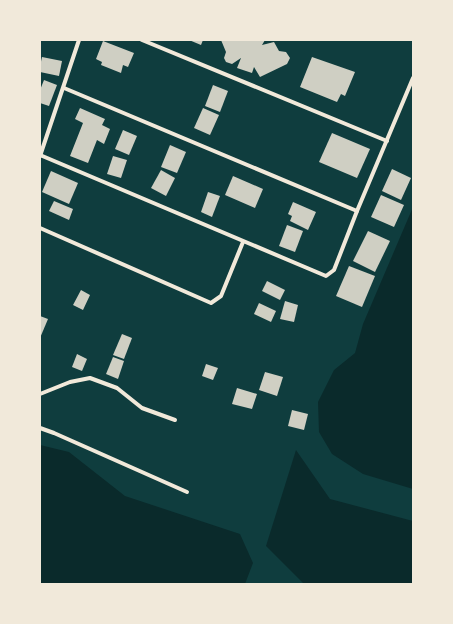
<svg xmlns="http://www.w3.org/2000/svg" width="453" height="624" font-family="Karla,sans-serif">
<rect width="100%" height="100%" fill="#0f3d3e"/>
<g fill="#0a2a2b">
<path d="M413 207V489L363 474 332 454 319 432 318 402 334 370 355 353 363 324Z"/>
<path d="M40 445 69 452 125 496 240 534 253 563 245 584H40Z"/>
<path d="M296 450 330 499 413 521V584H304L266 546Z"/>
</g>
<g fill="#cfcfc3">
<path d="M189 40H203L201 45Z"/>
<path d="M221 40H265L262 45 274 42 279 51 286 52 290 58 287 64 260 77 254 67 252 73 237 68 241 58 232 64 226 62 224 58 226 52Z"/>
<path d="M103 41 134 53 128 67 123 65 121 73 101 65 102 62 96 59Z"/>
<path d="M42 57 62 61 59 76 40 72V66Z"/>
<path d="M312 57 355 72 345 96 341 94 337 102 300 87Z"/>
<path d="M44 80 57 85 49 106 40 103V90Z"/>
<path d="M213 85 228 91 220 112 205 106Z"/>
<path d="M80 108 105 119 102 125 110 129 104 144 97 140 88 163 70 156 83 123 75 119Z"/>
<path d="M203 108 219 115 210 135 194 128Z"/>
<path d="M123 130 137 136 129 155 115 149Z"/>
<path d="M332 133 370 149 357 178 319 162Z"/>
<path d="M170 145 186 152 177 173 161 167Z"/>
<path d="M113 156 127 160 121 178 107 174Z"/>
<path d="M392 169 411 178 401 200 382 191Z"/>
<path d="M161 170 175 178 166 196 151 188Z"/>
<path d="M51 171 78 183 69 204 42 192Z"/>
<path d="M233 176 263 189 255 208 225 195Z"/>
<path d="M208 192 220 196 212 217 201 212Z"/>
<path d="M381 195 404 205 394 227 371 217Z"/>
<path d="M54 201 73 209 69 220 49 211Z"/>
<path d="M293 202 316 212 308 230 290 221 292 216 288 214Z"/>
<path d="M287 225 303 231 295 252 279 246Z"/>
<path d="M368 231 390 241 375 272 353 261Z"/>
<path d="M349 266 375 276 362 307 336 296Z"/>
<path d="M267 281 285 290 280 300 262 291Z"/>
<path d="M81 290 90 295 83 310 73 305Z"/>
<path d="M285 301 298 305 294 322 280 319Z"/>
<path d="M259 303 276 311 271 322 254 314Z"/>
<path d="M40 316 48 319 40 338Z"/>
<path d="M122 334 132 338 124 359 113 355Z"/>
<path d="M77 354 87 359 82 371 72 367Z"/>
<path d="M113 357 124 361 118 379 106 374Z"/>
<path d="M206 364 218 368 213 380 202 376Z"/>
<path d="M265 372 283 377 277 396 259 390Z"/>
<path d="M237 388 257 394 252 409 232 404Z"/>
<path d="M292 410 308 414 304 430 288 426Z"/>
</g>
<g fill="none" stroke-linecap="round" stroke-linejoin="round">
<g stroke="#f1e9da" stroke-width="4">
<path d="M142 40 387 141"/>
<path d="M64 88 357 211"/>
<path d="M40 155 326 276 334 270 357 211 413 78"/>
<path d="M40 156 79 40"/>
<path d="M40 228 211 303 221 296 243 242"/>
<path d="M40 394 70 382 90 378 117 388 142 408 175 420"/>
<path d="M40 428 54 433 187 492"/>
</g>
</g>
<rect width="453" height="624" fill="none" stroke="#f1e9da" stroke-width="82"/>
</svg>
